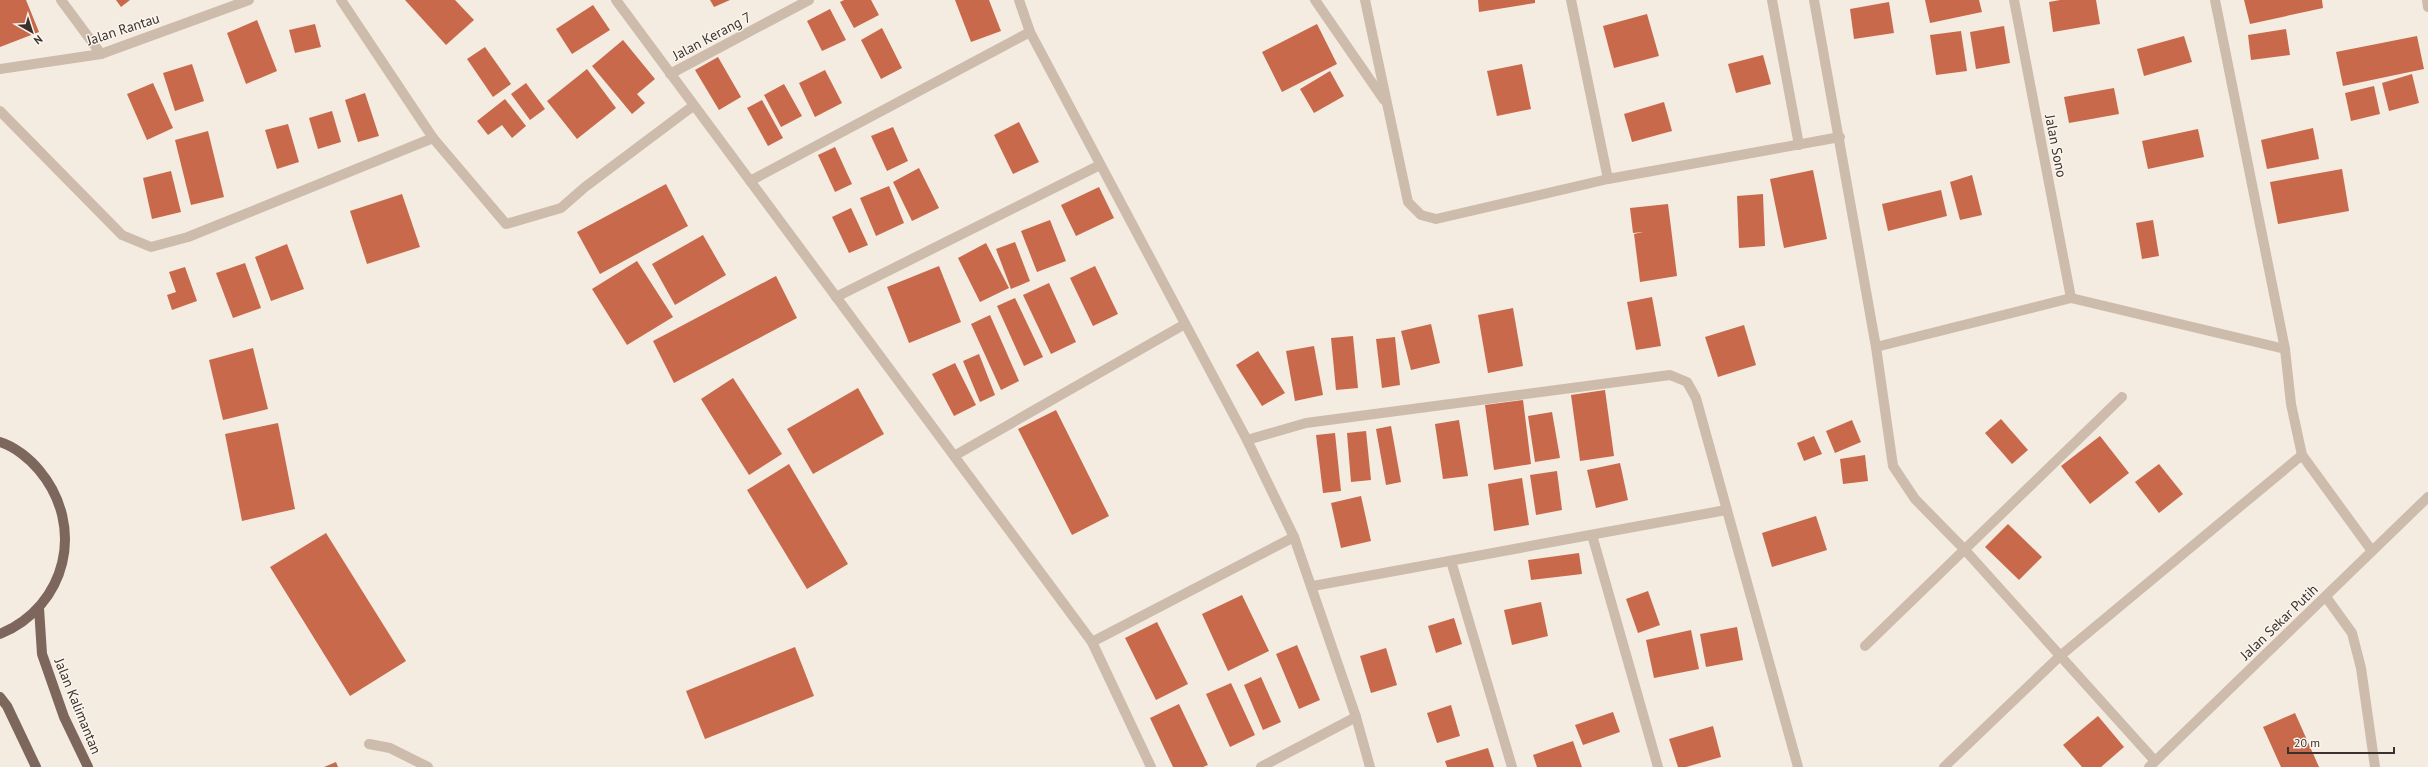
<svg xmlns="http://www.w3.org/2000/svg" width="2428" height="767" font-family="'PT Sans',sans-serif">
<rect width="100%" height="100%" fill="#f4ebe1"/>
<g fill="#c8694b">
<path d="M0 0H26L39 32 0 47Z"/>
<path d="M116 0H130L121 7Z"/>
<path d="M405 0H455L474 20 446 45Z"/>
<path d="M710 0H730L714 7Z"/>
<path d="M844 0H871L879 15 854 28 840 2Z"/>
<path d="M955 0H989L1001 31 971 42Z"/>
<path d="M1478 0H1535V3L1479 12Z"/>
<path d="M1925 0H1979L1982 12 1930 23Z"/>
<path d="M2060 0H2096L2100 24 2053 32 2049 2Z"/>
<path d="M2244 0H2322L2323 8 2250 24Z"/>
<path d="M1889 2 1894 33 1854 39 1850 9Z"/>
<path d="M593 5 610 30 572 54 556 29Z"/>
<path d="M830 9 846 40 822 51 807 21Z"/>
<path d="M1647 14 1659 56 1614 68 1603 26Z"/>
<path d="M257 20 277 71 246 84 227 33Z"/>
<path d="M315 24 321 47 295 53 289 30Z"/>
<path d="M1317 24 1337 64 1282 92 1262 52Z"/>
<path d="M2004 26 2010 63 1976 69 1970 32Z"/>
<path d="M882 28 902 68 881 79 861 40Z"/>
<path d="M2286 29 2290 55 2251 60 2248 35Z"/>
<path d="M1961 31 1967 71 1936 75 1930 35Z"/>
<path d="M2184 36 2192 62 2144 76 2137 49Z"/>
<path d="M2417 36 2424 69 2343 86 2336 52Z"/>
<path d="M623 40 655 79 637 94 645 103 632 114 592 66Z"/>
<path d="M485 47 511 84 493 97 467 59Z"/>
<path d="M1763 55 1771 84 1736 93 1728 64Z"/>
<path d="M718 57 741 97 719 110 695 70Z"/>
<path d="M192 64 204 101 175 111 163 73Z"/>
<path d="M1522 64 1531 109 1497 116 1487 71Z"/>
<path d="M587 69 616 108 577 139 547 101Z"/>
<path d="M825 70 842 103 815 117 799 83Z"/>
<path d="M1330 71 1344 96 1314 113 1300 89Z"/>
<path d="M2412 74 2419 103 2389 111 2382 83Z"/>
<path d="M153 83 173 128 147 140 127 94Z"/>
<path d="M526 83 545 109 530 120 511 94Z"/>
<path d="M784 84 802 116 781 127 764 95Z"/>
<path d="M2374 86 2380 114 2351 121 2345 93Z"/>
<path d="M2114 88 2119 114 2069 123 2064 97Z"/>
<path d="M365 93 379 136 358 142 345 100Z"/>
<path d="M505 99 526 126 512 138 502 125 488 135 477 121Z"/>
<path d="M762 100 783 138 768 146 747 108Z"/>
<path d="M1664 102 1672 131 1632 142 1624 114Z"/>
<path d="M332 111 341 142 318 149 309 118Z"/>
<path d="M1019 122 1039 162 1013 174 994 135Z"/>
<path d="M288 124 299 162 277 169 265 130Z"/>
<path d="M893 127 908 161 887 171 871 136Z"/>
<path d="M2313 128 2319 159 2267 169 2261 140Z"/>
<path d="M2198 129 2204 157 2148 169 2142 141Z"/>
<path d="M208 131 224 197 191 205 175 140Z"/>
<path d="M835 147 852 184 835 192 818 155Z"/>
<path d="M919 168 939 208 912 221 893 182Z"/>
<path d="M2342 169 2349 211 2278 224 2270 182Z"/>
<path d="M1813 170 1827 239 1784 248 1770 179Z"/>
<path d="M171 171 181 212 152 219 143 178Z"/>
<path d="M1972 175 1982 215 1960 220 1950 182Z"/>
<path d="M666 184 688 226 600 274 577 232Z"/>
<path d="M889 186 904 223 876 236 860 198Z"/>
<path d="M1099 187 1114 218 1076 236 1061 205Z"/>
<path d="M1941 190 1947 216 1888 231 1882 204Z"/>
<path d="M402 194 420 247 367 264 350 211Z"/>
<path d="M1763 194 1765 246 1739 248 1737 196Z"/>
<path d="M1668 204 1677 276 1640 282 1634 234 1643 232 1633 233 1630 208Z"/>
<path d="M851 208 868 245 849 253 832 217Z"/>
<path d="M1050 220 1066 261 1037 272 1021 231Z"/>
<path d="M2153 220 2159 256 2142 259 2136 223Z"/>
<path d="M703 235 726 275 675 305 652 264Z"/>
<path d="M1015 242 1030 281 1011 289 996 249Z"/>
<path d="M986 243 1009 288 980 302 958 258Z"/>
<path d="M287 244 304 289 271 301 255 257Z"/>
<path d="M637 261 673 317 627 345 592 289Z"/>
<path d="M245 263 261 308 233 318 216 273Z"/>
<path d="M939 266 961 322 909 343 887 287Z"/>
<path d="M1095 266 1118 314 1093 326 1070 278Z"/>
<path d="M185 267 197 301 172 310 167 295 176 292 169 272Z"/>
<path d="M776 276 797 318 674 383 653 341Z"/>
<path d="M1049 283 1076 342 1051 354 1023 295Z"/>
<path d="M1652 297 1661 346 1636 350 1627 302Z"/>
<path d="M1015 298 1043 357 1024 366 997 306Z"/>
<path d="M1513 308 1523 366 1488 373 1478 315Z"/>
<path d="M990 315 1019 381 1001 390 971 324Z"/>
<path d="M1431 324 1440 363 1411 370 1401 331Z"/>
<path d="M1744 325 1756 365 1718 377 1705 337Z"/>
<path d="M1353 336 1358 388 1336 390 1331 338Z"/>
<path d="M1395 337 1400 385 1382 388 1376 339Z"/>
<path d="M1314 346 1323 395 1295 401 1286 351Z"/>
<path d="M253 348 268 409 223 420 209 360Z"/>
<path d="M1258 351 1285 393 1262 406 1236 365Z"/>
<path d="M979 354 995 395 980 402 963 361Z"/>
<path d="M955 363 976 405 954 416 932 374Z"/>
<path d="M733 378 782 454 749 475 701 399Z"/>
<path d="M858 388 884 434 813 474 787 429Z"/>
<path d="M1605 390 1614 456 1580 461 1571 395Z"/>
<path d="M1523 400 1531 464 1494 470 1485 405Z"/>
<path d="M1056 410 1109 516 1072 535 1018 429Z"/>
<path d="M1552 412 1560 458 1535 462 1528 416Z"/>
<path d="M2001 419 2028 450 2012 464 1985 433Z"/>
<path d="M1459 420 1468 476 1443 479 1435 424Z"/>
<path d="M1852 420 1861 442 1835 453 1826 431Z"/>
<path d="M278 423 295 509 242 521 225 434Z"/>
<path d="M1391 426 1401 482 1386 485 1376 429Z"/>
<path d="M1366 431 1371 480 1351 482 1347 433Z"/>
<path d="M1335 433 1341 491 1323 493 1316 435Z"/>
<path d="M1814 436 1822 454 1804 461 1797 443Z"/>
<path d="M2100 436 2129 473 2090 504 2061 466Z"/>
<path d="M1865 455 1868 481 1843 484 1840 459Z"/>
<path d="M1620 463 1628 500 1596 508 1587 470Z"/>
<path d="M789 464 848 564 807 589 747 490Z"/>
<path d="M2159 464 2183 494 2159 513 2135 482Z"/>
<path d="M1557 471 1562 510 1536 515 1530 475Z"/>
<path d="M1522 478 1529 525 1494 531 1488 484Z"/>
<path d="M1361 496 1371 541 1341 548 1331 503Z"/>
<path d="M1816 516 1827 550 1772 567 1762 533Z"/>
<path d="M2008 524 2042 557 2019 580 1985 547Z"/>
<path d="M326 533 406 661 350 696 270 567Z"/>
<path d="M1579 553 1582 574 1531 580 1528 560Z"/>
<path d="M1648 591 1660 625 1638 633 1626 599Z"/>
<path d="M1242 595 1269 651 1228 671 1202 614Z"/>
<path d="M1541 602 1548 636 1512 645 1504 610Z"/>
<path d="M1454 618 1462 644 1436 653 1428 626Z"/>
<path d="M1157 622 1188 684 1156 700 1125 638Z"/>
<path d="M1737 627 1743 660 1706 667 1700 634Z"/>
<path d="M1691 630 1699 669 1654 678 1646 640Z"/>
<path d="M1297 645 1320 700 1299 709 1276 654Z"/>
<path d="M795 647 814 696 705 739 686 691Z"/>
<path d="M1386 648 1397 685 1371 693 1360 656Z"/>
<path d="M1261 677 1281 722 1263 730 1244 685Z"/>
<path d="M1231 683 1255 735 1230 747 1206 694Z"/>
<path d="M1179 704 1208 765 1203 767H1173L1150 718Z"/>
<path d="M1451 705 1460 736 1437 743 1427 713Z"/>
<path d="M1613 712 1620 732 1583 745 1575 725Z"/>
<path d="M2295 713 2319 767H2281L2263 727Z"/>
<path d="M2098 716 2124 747 2101 767H2082L2063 745Z"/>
<path d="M1713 726 1721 757 1686 767H1678L1669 739Z"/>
<path d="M1573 741 1582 767H1537L1533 755Z"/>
<path d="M1488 748 1494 767H1447L1445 761Z"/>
<path d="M336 762 338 767H324Z"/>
</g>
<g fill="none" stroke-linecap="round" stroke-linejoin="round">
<g stroke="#cdbbac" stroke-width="10">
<path d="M61 0 101 54"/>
<path d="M341 0 433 138 506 224 561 208 585 187 693 106"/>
<path d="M616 0 1092 642 1151 767"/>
<path d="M1019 0 1030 32 1247 440 1294 537 1356 717 1370 767"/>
<path d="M1315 0 1384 100"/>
<path d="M1365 0 1408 202 1421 215 1436 219 1608 179 1840 137"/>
<path d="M1571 0 1608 179"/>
<path d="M1772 0 1799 145"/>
<path d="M1814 0 1876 347 1893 466 1915 499 1965 550 2155 761"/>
<path d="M2014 0 2071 298"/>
<path d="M2215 0 2285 349 2291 404 2302 455 2372 551"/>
<path d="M2427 0 2428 7"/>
<path d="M0 69 101 54 249 0"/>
<path d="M670 74 809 0"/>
<path d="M0 111 122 235 151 247 188 237 433 138"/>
<path d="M750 181 1030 32"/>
<path d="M836 297 1100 165"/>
<path d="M1876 347 2071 298 2285 349"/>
<path d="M1247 440 1306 423 1670 375 1687 382 1696 398 1798 767"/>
<path d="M954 456 1185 324"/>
<path d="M1592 535 1658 767"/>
<path d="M1451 561 1512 767"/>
<path d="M1313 586 1726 510"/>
<path d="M2326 597 2352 633 2361 668 2375 767"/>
<path d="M1092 642 1294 537"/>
<path d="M1865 646 2122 397"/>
<path d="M369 744 390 748 428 767"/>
<path d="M1261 767 1356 717"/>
<path d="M1944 767 2060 656 2302 455"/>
<path d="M2149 767 2428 497"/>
</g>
<g stroke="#7d675c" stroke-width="10">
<path d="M0 442C14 446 30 459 39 470 86 526 67 606 0 634"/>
<path d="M39 608 42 654 64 717 88 767"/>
<path d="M0 697 7 706 36 767"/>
</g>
</g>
<g text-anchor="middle" stroke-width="3" stroke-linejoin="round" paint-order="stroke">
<g font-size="14" fill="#3b302b" stroke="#fbf5ee">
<text transform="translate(123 29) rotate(-18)" y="5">Jalan Rantau</text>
<text transform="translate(712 36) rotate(-28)" y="5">Jalan Kerang 7</text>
<text transform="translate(2056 146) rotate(79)" y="5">Jalan Sono</text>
<text transform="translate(2279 622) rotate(-44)" y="5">Jalan Sekar Putih</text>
<text transform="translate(78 706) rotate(68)" y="5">Jalan Kalimantan</text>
</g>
</g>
<g transform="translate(32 32) rotate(141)" stroke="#fbf5ee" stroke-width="3" paint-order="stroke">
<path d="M0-3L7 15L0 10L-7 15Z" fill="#3b302b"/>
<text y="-6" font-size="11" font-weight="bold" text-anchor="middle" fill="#3b302b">N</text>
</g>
<path d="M2288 747v6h106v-6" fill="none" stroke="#3b302b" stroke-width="2"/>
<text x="2294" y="747" font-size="12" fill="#3b302b" stroke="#fbf5ee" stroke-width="3" paint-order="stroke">20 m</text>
</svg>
